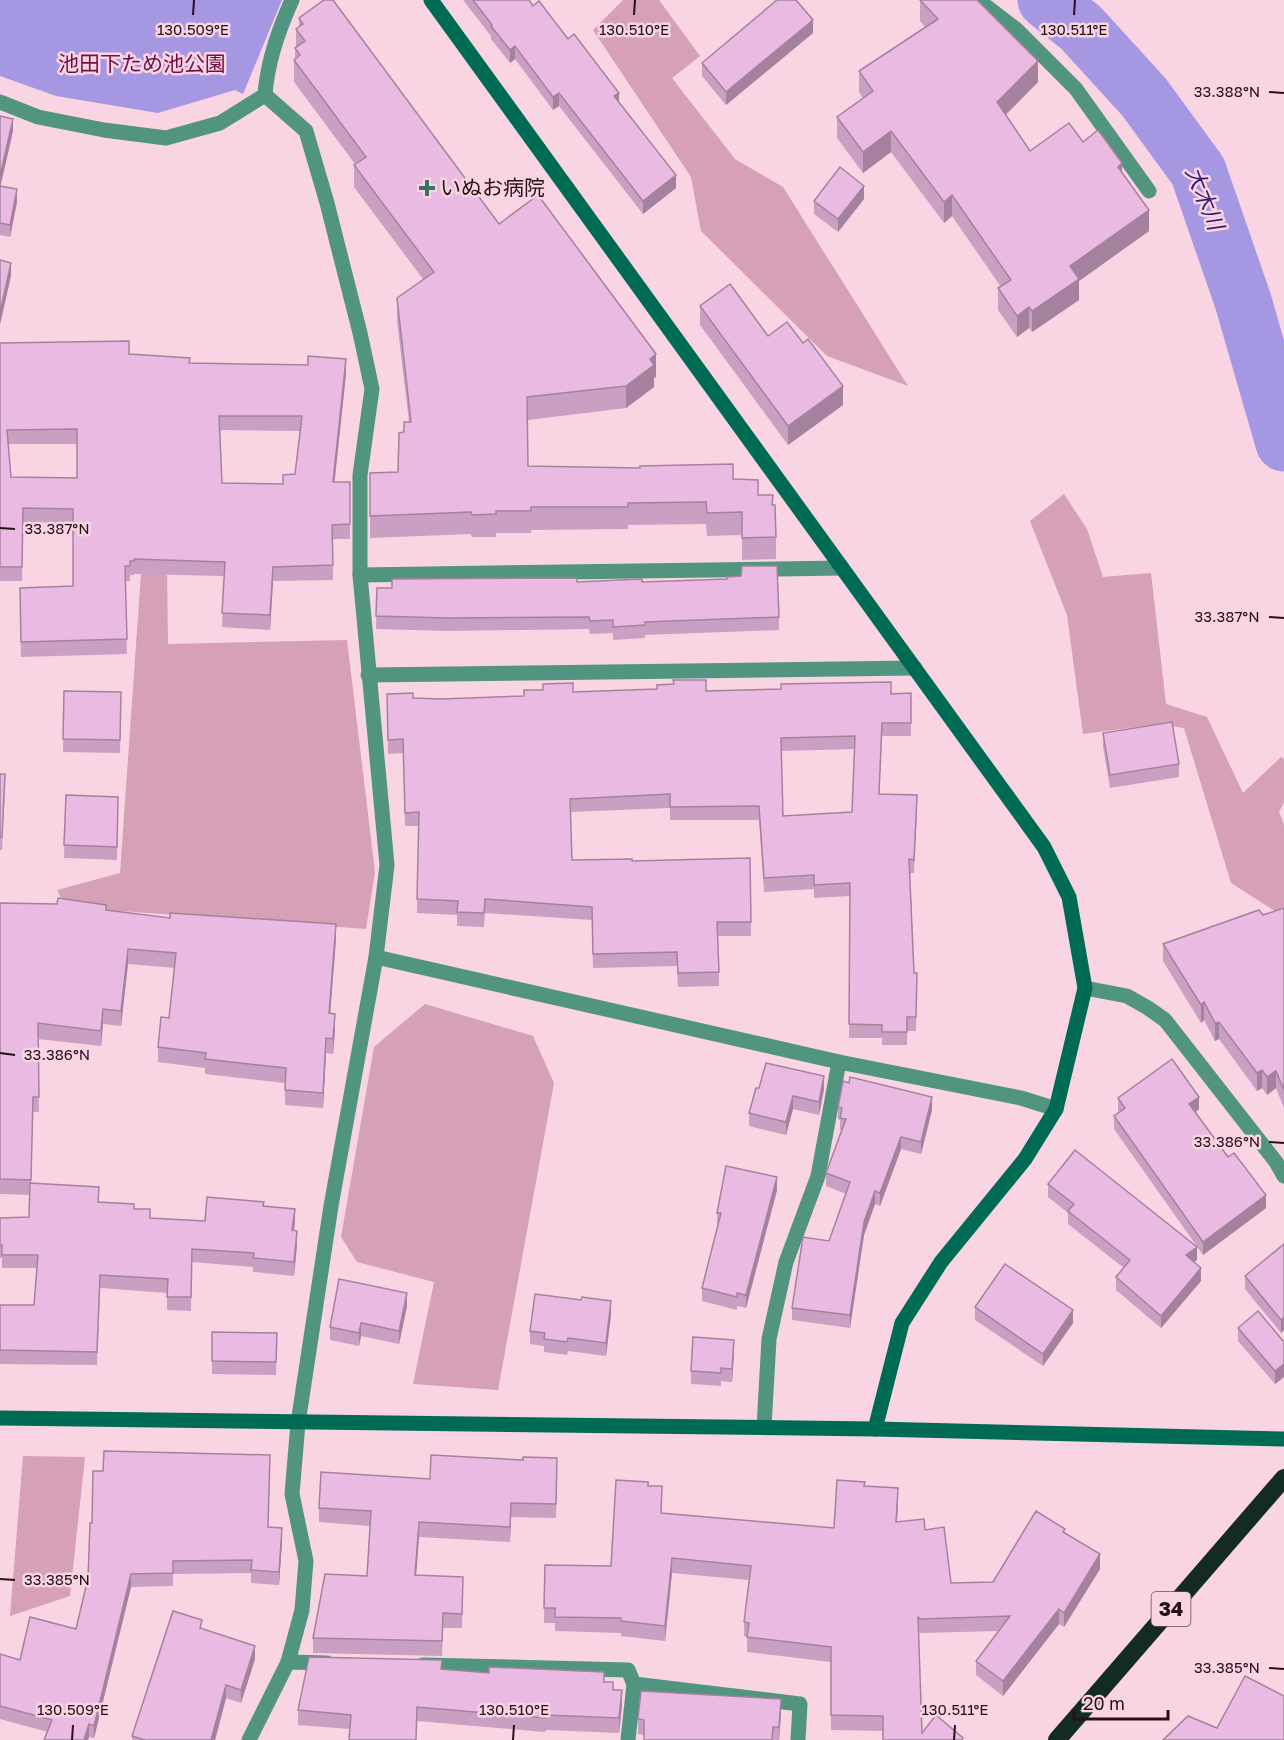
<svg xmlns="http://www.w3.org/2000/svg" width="1284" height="1740" font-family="'Golos Text','Noto Sans JP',sans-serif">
<rect width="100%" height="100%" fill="#f9d4e2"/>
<g fill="#d6a0b7">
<path d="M623 0H659L700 56 672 78 735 159 783 187 908 386 827 356 701 231 691 177 593 30Z"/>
<path d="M166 487 168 644 347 640 375 872 366 929 66 907 57 890 120 873 147 488Z"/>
<path d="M1064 494 1087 529 1103 577 1151 573 1166 704 1207 717 1243 793 1281 757 1284 759V802L1279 812 1284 825V917L1231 883 1184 728 1160 724 1083 734 1067 615 1030 521Z"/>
<path d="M425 1004 533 1036 554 1083 498 1390 413 1384 434 1282 357 1262 341 1237 374 1047Z"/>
<path d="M23 1456 85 1457 70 1596 10 1616Z"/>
</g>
<path fill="#a597e2" d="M0 0H282L243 94 235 90 158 113 56 96 0 76Z"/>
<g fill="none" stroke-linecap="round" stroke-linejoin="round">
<path stroke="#a597e2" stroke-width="57" d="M1046 0 1081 28 1144 97 1198 171 1243 301 1284 443"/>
<g stroke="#519480" stroke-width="15">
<path d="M978 0 1017 30 1076 89 1149 191"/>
<path d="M0 102 38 117 104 130 166 138 220 123 265 95"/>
<path d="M360 575 842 568"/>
<path d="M368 675 915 668"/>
<path d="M376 957 839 1062 1021 1098 1056 1109"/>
<path d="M1085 988 1127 996 1148 1008 1165 1020 1276 1162 1284 1176"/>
<path d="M764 1427 769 1339 786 1262 818 1176 839 1062"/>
<path d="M288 1662 327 1663"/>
<path d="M423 1665 628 1670 634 1684 800 1704 798 1740"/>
<path d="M249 1740 288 1662 302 1610 306 1561 292 1494 298 1423 331 1206 376 957 387 865 360 575V475L372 389 360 333 327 203 306 131 265 95C267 63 279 29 292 0"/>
<path d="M628 1740 634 1684"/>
</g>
<g stroke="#006b55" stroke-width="15">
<path d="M431 0 1044 847 1069 897 1085 988 1056 1109 1025 1159 941 1262 902 1323 875 1429"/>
<path d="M0 1418 875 1429 1284 1439"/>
</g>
<path stroke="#132b24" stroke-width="18" d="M1057 1740 1284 1478"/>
</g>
<g fill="#c9a0c2" fill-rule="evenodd">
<path d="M463 0H529L533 6 568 39 619 101 676 188 643 214 559 106 553 110 515 59 510 63 491 39V36Z"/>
<path d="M920 0 1038 82 1006 115 1030 151 1083 142 1122 174 1149 231 1079 281V300L1032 332 1029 328 1017 337 998 310V288L1001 287 952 216 944 223 891 152 863 173 837 138V117L863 98 859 92V71L925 27 920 21Z"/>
<path d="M299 18 499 224 656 377 654 378V387L626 408 528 420V466L733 479 773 505 776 537V559L742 560V535L707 536 706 524 628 525V529L531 530V533H496V537H472L471 534 370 538V473L398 472 404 432 409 422 397 321V298L423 279 354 187V165L355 164 294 82V60L295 59V48L296 47V29L299 27Z"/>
<path d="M813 33 726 105 702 76V63Z"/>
<path d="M0 116 13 131 0 186 17 202 10 237 0 235Z"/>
<path d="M864 199 838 232 814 214V201Z"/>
<path d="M700 306 843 405 788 445 700 325Z"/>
<path d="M0 343 129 354 190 363 346 374 334 482H350V539H333V580L273 581 270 630 222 627 224 576 134 574V575H130V581H125L127 654 21 657 20 602 73 586V523L23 522 22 581H0ZM220 430 300 431 295 474 283 484 222 483ZM8 444H77V478L11 477Z"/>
<path d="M577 582H642L779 617V630L645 635V638L613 640V633L590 634 589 629 448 631 376 629 377 588H392Z"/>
<path d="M64 691 121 692 120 753 63 752Z"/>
<path d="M706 691 911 693V736H882L879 794 917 809 914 873H910L914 973H917L916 1031H907V1045H882V1038H849L850 896 814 898V889L764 892 759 820H670V808L570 812 572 860 632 861 750 858 751 936H718L719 986 678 987 677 966 593 968 592 920 485 913 484 927 457 926V915L417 913 419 826H405L403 753 388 754 387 694 413 698 441 699 524 696 573 692ZM855 749 852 812 783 816 781 751Z"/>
<path d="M1103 733 1179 764V777L1110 788 1103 746Z"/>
<path d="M0 774 5 787 2 850H0Z"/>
<path d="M66 795 118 797 117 860 64 858Z"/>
<path d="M0 903 106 910 336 939 330 1013 335 1029 333 1054 326 1053 323 1108 285 1105V1083L205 1074V1068L158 1062V1047L169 1018 175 968 128 964 121 1026 103 1024 101 1046 38 1039 39 1112H33L31 1183 99 1202 134 1209 150 1218 205 1221 264 1206 295 1222 294 1230 297 1244 294 1276 253 1272V1267L192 1262 191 1311 167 1310V1293L100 1288 97 1365 0 1364V1305H34L37 1268H2V1258H0V1218L29 1217 30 1195 0 1194Z"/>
<path d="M1284 908V1108L1276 1088 1267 1095 1262 1088 1257 1091 1219 1039 1215 1041 1204 1020 1201 1023 1163 961V944Z"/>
<path d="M759 1088 824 1089 819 1115 793 1109 786 1135 749 1126V1113Z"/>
<path d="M1118 1098 1199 1109 1196 1112 1266 1208 1203 1255 1114 1129V1116L1119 1112 1118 1111Z"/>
<path d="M838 1107 932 1110 921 1154 901 1149 880 1206 875 1204 864 1235 850 1328 792 1320V1308L829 1241 846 1194 826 1186V1173L842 1131 840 1130V1120L838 1119Z"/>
<path d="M1048 1184 1197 1260 1194 1262 1201 1281 1161 1328 1116 1290V1277L1124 1268 1068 1224V1213L1048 1197Z"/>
<path d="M777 1190 746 1308 737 1306V1310L702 1301V1288L718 1226 717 1225V1213Z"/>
<path d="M1284 1244V1330L1281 1333 1245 1289V1276Z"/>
<path d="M407 1306 399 1344 361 1336 359 1346 330 1340V1327Z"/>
<path d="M975 1307 1073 1323 1043 1366 975 1320Z"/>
<path d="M611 1314 606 1356 568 1351 567 1355 544 1352V1346L530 1344V1331Z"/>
<path d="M1238 1328 1284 1342V1377L1275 1384 1238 1341Z"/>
<path d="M212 1332 277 1333 276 1375 212 1374Z"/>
<path d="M734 1353 732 1382 721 1381V1386L691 1384V1371Z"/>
<path d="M270 1467 268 1527 282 1541 279 1585 251 1583V1573L173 1574V1586L131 1587 94 1738 89 1737 88 1740H44L48 1732 0 1719V1654L20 1660 76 1629 88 1578 92 1523Z"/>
<path d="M557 1473 556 1518 511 1517 510 1542 419 1537 416 1575 463 1577 462 1628H443L442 1656 313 1653V1638L367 1576 370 1526 319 1522V1508L430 1479Z"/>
<path d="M648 1486 662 1501V1513L834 1528 865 1486 898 1502 897 1522 925 1530 951 1583 993 1582 1065 1533 1100 1569 1064 1627 1059 1624 1003 1696 976 1675V1661L999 1631 920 1633 918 1632 922 1733 963 1740 883 1731 831 1730V1662L747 1652V1637L744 1636V1622L749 1580 672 1573 665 1641 621 1636V1633L555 1631V1623H544L545 1565 611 1566Z"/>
<path d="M202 1628 255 1659 241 1703 226 1698 215 1740H132V1736Z"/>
<path d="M442 1669 604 1682 613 1690 622 1705 619 1733 546 1730 545 1732 417 1721 350 1729 298 1725V1710Z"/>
<path d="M781 1714 779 1740H644V1735L638 1734V1719Z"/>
</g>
<g fill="#a4829e">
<path d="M813 20V33L726 105V92Z"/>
<path d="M515 46V59L510 63V50Z"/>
<path d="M1038 61V82L997 123V102Z"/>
<path d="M559 93V106L553 110V97Z"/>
<path d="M619 93V106L614 96Z"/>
<path d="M13 119V131L0 188V176Z"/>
<path d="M891 131V152L863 173V152Z"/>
<path d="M1122 163V184L1118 167Z"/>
<path d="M676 175V188L643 214V201Z"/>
<path d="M864 186V199L838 232V219Z"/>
<path d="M17 189V202L10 237V225Z"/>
<path d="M952 195V216L944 223V202Z"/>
<path d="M1149 210V231L1079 281V300L1032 332V311L1070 266Z"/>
<path d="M11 263V276L0 325V312Z"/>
<path d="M1029 307V328L1017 337V316Z"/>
<path d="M656 354V377L654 378V387L626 408V386L650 359Z"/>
<path d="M346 359V374L333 497V482Z"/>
<path d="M843 386V405L788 445V426Z"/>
<path d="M273 567V581L270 630V615Z"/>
<path d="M336 924V939L329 1028V1013Z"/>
<path d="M128 949V964L121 1026V1011Z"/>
<path d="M1204 1002V1020L1201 1023V1005Z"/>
<path d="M103 1009V1024L101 1046V1031Z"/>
<path d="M335 1014V1029L333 1054V1039Z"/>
<path d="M1219 1022V1039L1215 1041V1023Z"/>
<path d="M326 1038V1053L323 1108V1093Z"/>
<path d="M1262 1070V1088L1257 1091V1073Z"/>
<path d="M1276 1071V1088L1267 1095V1077Z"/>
<path d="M824 1076V1089L819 1115V1102Z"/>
<path d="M793 1096V1109L786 1135V1122Z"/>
<path d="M932 1097V1110L921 1154V1142Z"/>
<path d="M1199 1097V1109L1189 1117V1104Z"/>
<path d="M901 1137V1149L880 1206V1193Z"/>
<path d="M777 1177V1190L746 1308V1295Z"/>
<path d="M875 1191V1204L864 1235 850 1328V1315L864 1222Z"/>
<path d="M1266 1195V1208L1203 1255V1242Z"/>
<path d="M295 1209V1222L292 1244V1230Z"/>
<path d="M297 1231V1244L294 1276V1262Z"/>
<path d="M1197 1247V1260L1186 1268V1255Z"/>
<path d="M1201 1268V1281L1161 1328V1316Z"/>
<path d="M407 1293V1306L399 1344V1331Z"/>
<path d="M611 1301V1314L606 1356V1343Z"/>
<path d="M1073 1310V1323L1043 1366V1354Z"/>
<path d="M1284 1317V1330L1281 1333V1320Z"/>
<path d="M361 1323V1336L359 1346V1333Z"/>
<path d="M734 1340V1353L732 1382V1369Z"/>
<path d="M1284 1364V1377L1275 1384V1371Z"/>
<path d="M898 1488V1502L896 1537V1522Z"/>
<path d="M511 1503V1517L510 1542V1527Z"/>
<path d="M419 1522V1537L415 1590V1575Z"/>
<path d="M282 1528V1541L279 1585V1572Z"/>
<path d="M1100 1554V1569L1064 1627V1613Z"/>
<path d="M672 1558V1573L665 1641V1626Z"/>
<path d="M131 1574V1587L94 1738V1726Z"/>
<path d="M1059 1609V1624L1003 1696V1681Z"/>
<path d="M255 1646V1659L241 1703V1690Z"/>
<path d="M226 1685V1698L215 1740H211Z"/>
<path d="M622 1690V1705L619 1733V1718Z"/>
<path d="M781 1699V1714L779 1740V1727Z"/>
<path d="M89 1724V1737L88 1740H84Z"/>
</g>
<g fill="#eabae2" stroke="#a4829e" stroke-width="1.5" fill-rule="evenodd">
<path d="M324 0H333L499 224 538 195 656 354 650 359 654 365 626 386 527 397 528 466 640 468V466L733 464V479L758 480V495H773L772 505H775L776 537 742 538V512L707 513 706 502 628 503V507H531V511H496V514L472 515 471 512 370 516V473L398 472 399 433 404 432V422H411L397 298 434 272 354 165 366 157 294 60 300 55 295 48 305 41 296 29 303 24 299 18Z"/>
<path d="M473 0H529L533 6 539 1 568 39 574 34 619 93 614 96 676 175 643 201 559 93 553 97 515 46 510 50 491 26 492 25Z"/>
<path d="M777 0H796L813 20 726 92 702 63Z"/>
<path d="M920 0H977L1038 61 997 102 1030 151 1069 123 1083 142 1098 130 1122 163 1118 167 1149 210 1070 266 1079 279 1032 311 1029 307 1017 316 998 288 1011 280 952 195 944 202 891 131 863 152 837 117 873 91 859 71 938 19Z"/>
<path d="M0 116 13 119 0 176Z"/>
<path d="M840 167 864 186 838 219 814 201Z"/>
<path d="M0 186 17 189 10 225 0 223Z"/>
<path d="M0 260 11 263 0 312Z"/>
<path d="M730 284 768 336 787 322 803 343 808 339 843 386 788 426 700 306Z"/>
<path d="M129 341V354L190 358 189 363 308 365V356L346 359 333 482H350V524L332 525 333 565 273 567 270 615 222 613 225 562 134 559V561H130V566H125L127 639 21 642 20 588 73 586V509L23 508 22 567H0V343ZM219 416H302L295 474 283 475V484L222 483ZM77 429V478L11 477 7 430Z"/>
<path d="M742 566H777L779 617 645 622V625L613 627V620L590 621 589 617 448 618 376 616 377 588H392V579L577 578V582L642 579V582L727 579V577L741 576Z"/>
<path d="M673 680H706V691L781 689V684L891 682V694L911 693V723H882L879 794 917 795 914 860 909 859 914 973H917L916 1017H907V1032H882V1025L849 1024 850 883 814 885V875L764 878 759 806 670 807V794L570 799 572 860 632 859V861L750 858 751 922H717L719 972 678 973 677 952 593 954 592 907 485 899 484 913 457 912 458 901 417 899 419 812 405 813 403 739 388 740 387 694 413 693V698L441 699 524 696V690H543V684L573 683V692L657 689V685L674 684ZM855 736 852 812 783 816 781 738Z"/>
<path d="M64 691 121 692 120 740 63 739Z"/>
<path d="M1172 722 1179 764 1110 775 1103 733Z"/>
<path d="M0 774H5L2 837H0Z"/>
<path d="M66 795 118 797 117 847 64 845Z"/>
<path d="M58 898 106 905V910L170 918V913L336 924 329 1013 335 1014 333 1039 326 1038 323 1093 285 1090 286 1068 205 1059 206 1053 158 1047 161 1017 169 1018 176 953 128 949 121 1011 103 1009 101 1031 38 1023 39 1097H33L31 1180 0 1179V903L57 904Z"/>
<path d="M1284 908V1090L1276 1071 1267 1077 1262 1070 1257 1073 1219 1022 1215 1023 1204 1002 1201 1005 1163 944 1259 910 1263 915Z"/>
<path d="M1172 1059 1199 1097 1189 1104 1228 1157 1234 1153 1266 1195 1203 1242 1114 1116 1125 1108 1118 1098Z"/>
<path d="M766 1063 824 1076 819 1102 793 1096 786 1122 749 1113 756 1088H759Z"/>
<path d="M850 1077 932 1097 921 1142 901 1137 880 1193 875 1191 864 1222 850 1315 792 1308 803 1237 829 1241 850 1182 826 1173 846 1119 840 1118 842 1108 838 1107 843 1081 849 1083Z"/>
<path d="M1075 1150 1197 1247 1186 1255 1201 1268 1161 1316 1116 1277 1130 1260 1068 1211 1074 1204 1048 1184Z"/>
<path d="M726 1166 777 1177 746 1295 737 1293V1297L702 1288 721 1213H717Z"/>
<path d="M30 1183 99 1187 98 1202 134 1204V1209H150V1218L205 1221 207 1197 264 1202 263 1206 295 1209 292 1230 297 1231 294 1262 253 1258 254 1253 192 1249 191 1297H167L168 1279 100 1275 97 1352 0 1350V1305H34L38 1255H2V1245H0V1218L29 1217Z"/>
<path d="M1284 1244V1317L1281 1320 1245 1276Z"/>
<path d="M1005 1264 1073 1310 1043 1354 975 1307Z"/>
<path d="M339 1279 407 1293 399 1331 361 1323 359 1333 330 1327Z"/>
<path d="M535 1294 581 1300 582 1297 611 1301 606 1343 568 1338 567 1342 544 1339 545 1333 530 1331Z"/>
<path d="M1258 1311 1284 1342V1364L1275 1371 1238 1328Z"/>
<path d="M212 1332 277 1333 276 1362 212 1361Z"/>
<path d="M693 1337 734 1340 732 1369 721 1368V1373L691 1371Z"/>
<path d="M104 1451 270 1455 268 1527 282 1528 279 1572 251 1570 252 1560 173 1561V1573L131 1574 94 1726 89 1724 84 1740H44L52 1720 0 1706V1654L20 1660 30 1617 76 1629 88 1578 90 1523H92L93 1471H103Z"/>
<path d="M431 1455 523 1460V1457L557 1458 556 1504 511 1503 510 1527 419 1522 415 1575 463 1577 462 1614 443 1613 442 1641 313 1638 325 1574 367 1576 371 1511 319 1508 321 1472 430 1479Z"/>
<path d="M616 1480 648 1482V1486H662L661 1513 834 1528 837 1480 865 1482 864 1486 898 1488 896 1522 924 1519 925 1530 944 1527 951 1583 993 1582 1036 1511 1065 1529 1063 1532 1100 1554 1064 1613 1059 1609 1003 1681 976 1661 1010 1616 920 1619 918 1617 922 1733 936 1715 963 1738 962 1740H883V1716L831 1715V1647L747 1637 749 1623 744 1622 751 1566 672 1558 665 1626 621 1621V1618L555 1617V1608H544L545 1565 611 1566Z"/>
<path d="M173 1611 202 1620 200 1628 255 1646 241 1690 226 1685 211 1740H145L132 1736Z"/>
<path d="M309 1657 442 1660 441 1669 489 1673V1667L604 1672V1682H613V1690H622L619 1718 546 1715 545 1718 417 1707 416 1740H349L351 1715 298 1710Z"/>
<path d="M1245 1676 1284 1696V1740H1163L1188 1716 1217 1728Z"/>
<path d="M641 1691 781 1699 779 1727H773L772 1740H644V1720L638 1719Z"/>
</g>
<path fill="none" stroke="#26111a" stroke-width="2" d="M193 15 194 0M634 15 635 0M1074 15 1075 0M1269 92 1284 93M0 528 15 529M1269 617 1284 618M0 1053 15 1055M1269 1142 1284 1143M0 1579 15 1580M1269 1668 1284 1669M72 1740 73 1725M513 1740 514 1725M954 1740 955 1725"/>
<path fill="#357562" stroke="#f9d4e2" stroke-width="2" d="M424 179h6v6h6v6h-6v6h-6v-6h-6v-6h6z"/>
<g text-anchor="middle" stroke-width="5" stroke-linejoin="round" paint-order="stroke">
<rect fill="#f9d4e2" stroke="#654c56" stroke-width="1.5" x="1151.5" y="1592" width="39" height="34" rx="4.5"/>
<g font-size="20" font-weight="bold" fill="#26111a">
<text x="1171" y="1616">34</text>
</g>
<g font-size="21" fill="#700f47" stroke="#f9d4e2">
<text x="142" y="71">池田下ため池公園</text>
</g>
<g font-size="21" fill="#26111a" stroke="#f9d4e2" text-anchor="start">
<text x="440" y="195">いぬお病院</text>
</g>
<g font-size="22" font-style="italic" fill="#381b72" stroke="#f9d4e2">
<text transform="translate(1205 198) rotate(68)" y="8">大木川</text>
</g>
</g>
<g font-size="15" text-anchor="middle" fill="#26111a" stroke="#f9d4e2" stroke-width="5" stroke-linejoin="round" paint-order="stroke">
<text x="193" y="35">130.509°E</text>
<text x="634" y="35">130.510°E</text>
<text x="1074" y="35">130.511°E</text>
<text x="1227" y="97">33.388°N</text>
<text x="57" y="534">33.387°N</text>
<text x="1227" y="622">33.387°N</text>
<text x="57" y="1060">33.386°N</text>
<text x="1227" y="1147">33.386°N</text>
<text x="57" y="1585">33.385°N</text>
<text x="1227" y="1673">33.385°N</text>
<text x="73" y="1715">130.509°E</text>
<text x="514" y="1715">130.510°E</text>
<text x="955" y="1715">130.511°E</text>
</g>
<path d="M1074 1710v9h94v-9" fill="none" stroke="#26111a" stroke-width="3"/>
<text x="1083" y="1710" font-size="18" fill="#26111a" stroke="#f9d4e2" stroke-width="4.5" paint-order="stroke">20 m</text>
</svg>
